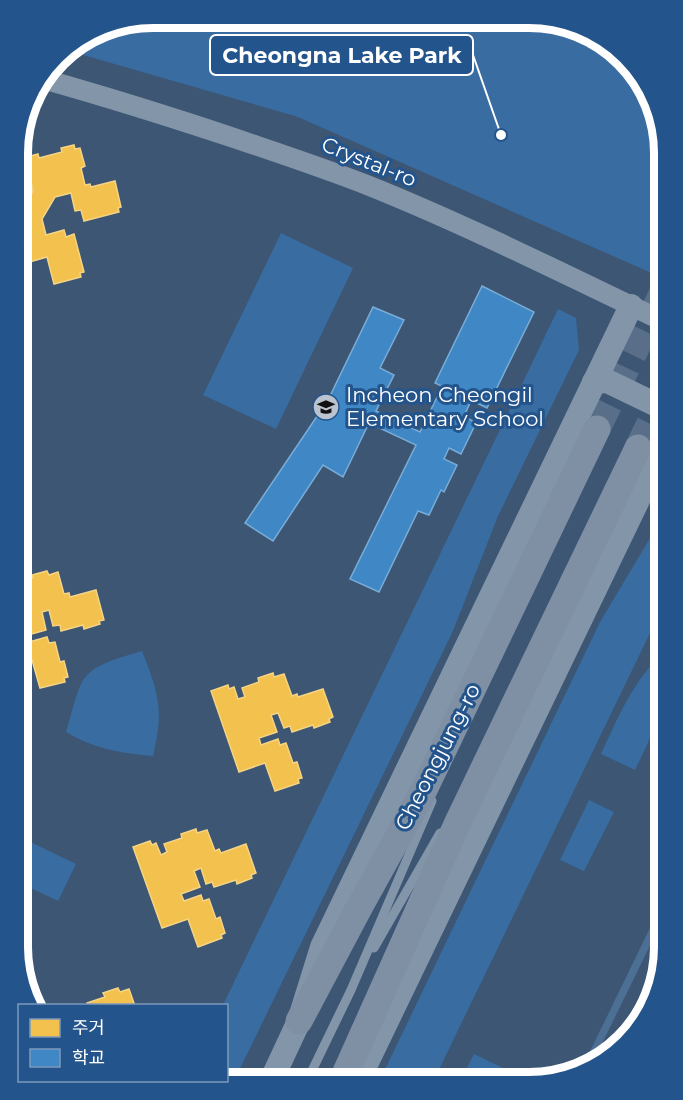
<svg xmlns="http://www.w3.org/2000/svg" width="683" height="1100" font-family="Montserrat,'Noto Sans KR',sans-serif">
<rect width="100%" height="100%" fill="#3c5674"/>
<g fill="#396ca1">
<path d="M154 18 555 21 619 51 655 102 665 154V279L298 117 66 50 102 28Z"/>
<path d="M281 233 353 268 276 429 203 395Z"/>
<path d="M558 309 576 318 579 350 498 516 453 631 234 1081H187L226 1080V1006L223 1005Z"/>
<path d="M665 513V602L433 1082H379L600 622Z"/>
<path d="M142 651C159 694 164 711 153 756 120 753 95 749 66 732 70 720 77 688 84 679 96 662 124 657 142 651Z"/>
<path d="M665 651V707L635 770 601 754C618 717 634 679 665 651Z"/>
<path d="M589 800 614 812 584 871 560 860Z"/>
<path d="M18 836 76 864 58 901 18 882Z"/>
<path d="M474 1054 511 1072 506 1082H460Z"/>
</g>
<path fill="#4c6f94" d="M665 897V915L593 1062 580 1072Z"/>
<g fill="#f2c14e" stroke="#f6d483" stroke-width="1.5">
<path d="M74 145 75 149 80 148 85 166 81 168 85 185 90 184 91 187 115 181 121 207 118 208 119 212 84 221 81 210 75 211 71 193 55 197 42 219 46 235 64 230 66 237 74 234 84 272 80 273 81 277 54 284 47 257 19 265V205L26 203 33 191 31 181 24 183 20 163 24 162 23 158 38 154 39 158 62 152 61 148Z"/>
<path d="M47 571 49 575 58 572 64 594 69 593 70 597 96 590 104 620 99 621 100 624 84 629 83 625 61 631 60 625 53 626 49 610 42 612 46 630 28 635 29 642 47 637 49 643 55 642 60 662 64 661 68 677 64 678 65 682 40 688 32 660 18 663 19 582 33 578 32 575Z"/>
<path d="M273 673 274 677 284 674 292 696 297 694 298 697 323 689 333 717 329 719 330 722 314 728 313 725 292 732 290 726 284 728 278 713 271 715 277 732 259 738 261 745 278 739 280 745 286 743 293 763 297 762 302 778 298 779 299 783 275 791 265 763 239 772 211 691 228 685 229 689 234 687 238 699 245 697 242 688 259 682 258 678Z"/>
<path d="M196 829 197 833 207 830 215 851 219 849 221 853 246 844 256 873 251 875 252 878 237 884 236 880 214 887 212 882 206 884 201 868 194 871 200 887 181 894 184 901 201 895 203 901 209 899 216 919 220 917 225 933 221 935 222 938 198 947 188 919 162 928 133 847 150 841 152 845 156 843 161 855 167 852 164 844 182 838 181 834Z"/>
<path d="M118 988 120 992 129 989 135 1006H88L87 1003 105 997 103 993Z"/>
</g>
<g fill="#3f88c5" stroke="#79acd6" stroke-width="1.5">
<path d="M482 286 534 312 487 408 435 383Z"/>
<path d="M373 307 404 320 380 368 394 375 376 411 420 432 442 387 471 401 464 416 476 423 461 454 449 448 444 459 457 465 444 492 441 490 429 515 418 511 379 592 350 579 416 445 369 423 343 477 323 465 273 541 245 523 328 400Z"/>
</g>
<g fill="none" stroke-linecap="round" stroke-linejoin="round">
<g stroke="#596f89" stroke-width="27" stroke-dasharray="27 14" stroke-linecap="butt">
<path d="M597 429 665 288"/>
<path d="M638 448 665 393"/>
</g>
<g stroke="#8395a8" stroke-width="9">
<path d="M374 948 440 833"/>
<path d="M307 1081 351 990 432 801"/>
</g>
<path stroke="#8395a8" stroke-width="20" d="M43 79C107 97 171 117 234 138 281 154 327 169 372 187 471 227 568 276 665 322"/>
<g stroke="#8395a8" stroke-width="24">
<path d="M594 382 607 381 665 409"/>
<path d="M271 1081 299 1021 322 947 631 306"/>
<path d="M358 1081 665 444"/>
</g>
<g stroke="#7f90a4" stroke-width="27">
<path d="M299 1021 360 906 423 792 597 429"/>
<path d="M342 1081 458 822 638 448"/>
</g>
</g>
<defs>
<symbol id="school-disc" viewBox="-11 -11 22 22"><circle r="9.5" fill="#bbc4ce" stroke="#24548c"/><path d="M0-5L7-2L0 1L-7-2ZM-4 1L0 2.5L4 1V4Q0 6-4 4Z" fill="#111"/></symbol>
</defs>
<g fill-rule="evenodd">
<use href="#school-disc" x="311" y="392" width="30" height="30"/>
</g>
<g text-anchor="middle" stroke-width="6" stroke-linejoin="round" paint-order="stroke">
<g font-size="21" fill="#fff" stroke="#24548c">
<text transform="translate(369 162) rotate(22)" y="7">Crystal-ro</text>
<text transform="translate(438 757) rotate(-63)" y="7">Cheongjung-ro</text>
</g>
<g font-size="21" fill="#fff" stroke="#24548c" text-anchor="start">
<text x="346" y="402">Incheon Cheongil<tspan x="346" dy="24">Elementary School</tspan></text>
</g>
</g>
<path d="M0 0H683V1100H0ZM153 28H529A125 125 0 0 1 654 153V947A125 125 0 0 1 529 1072H153A125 125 0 0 1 28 947V153A125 125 0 0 1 153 28Z" fill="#24548c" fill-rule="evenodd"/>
<path fill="none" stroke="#fff" stroke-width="8" d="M153 28H529A125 125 0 0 1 654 153V947A125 125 0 0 1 529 1072H153A125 125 0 0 1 28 947V153A125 125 0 0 1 153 28Z"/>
<path fill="none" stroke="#fff" stroke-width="2" d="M501 135L473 55"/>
<circle fill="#fff" stroke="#24548c" stroke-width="2" cx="501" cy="135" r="6"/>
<rect fill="#24548c" stroke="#fff" stroke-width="2" x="210" y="35" width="263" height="40" rx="6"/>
<g font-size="22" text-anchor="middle" font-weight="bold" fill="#fff">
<text x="342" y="63">Cheongna Lake Park</text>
</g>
<rect x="18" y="1004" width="210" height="78" fill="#24548c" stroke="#7c98ba" stroke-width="1.5"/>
<rect x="30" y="1019" width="30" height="18" fill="#f2c14e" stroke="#7c98ba" stroke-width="1.5"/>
<text x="72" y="1034" font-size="18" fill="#ffffff">주거</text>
<rect x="30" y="1049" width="30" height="18" fill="#3f88c5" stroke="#7c98ba" stroke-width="1.5"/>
<text x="72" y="1064" font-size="18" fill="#ffffff">학교</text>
</svg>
